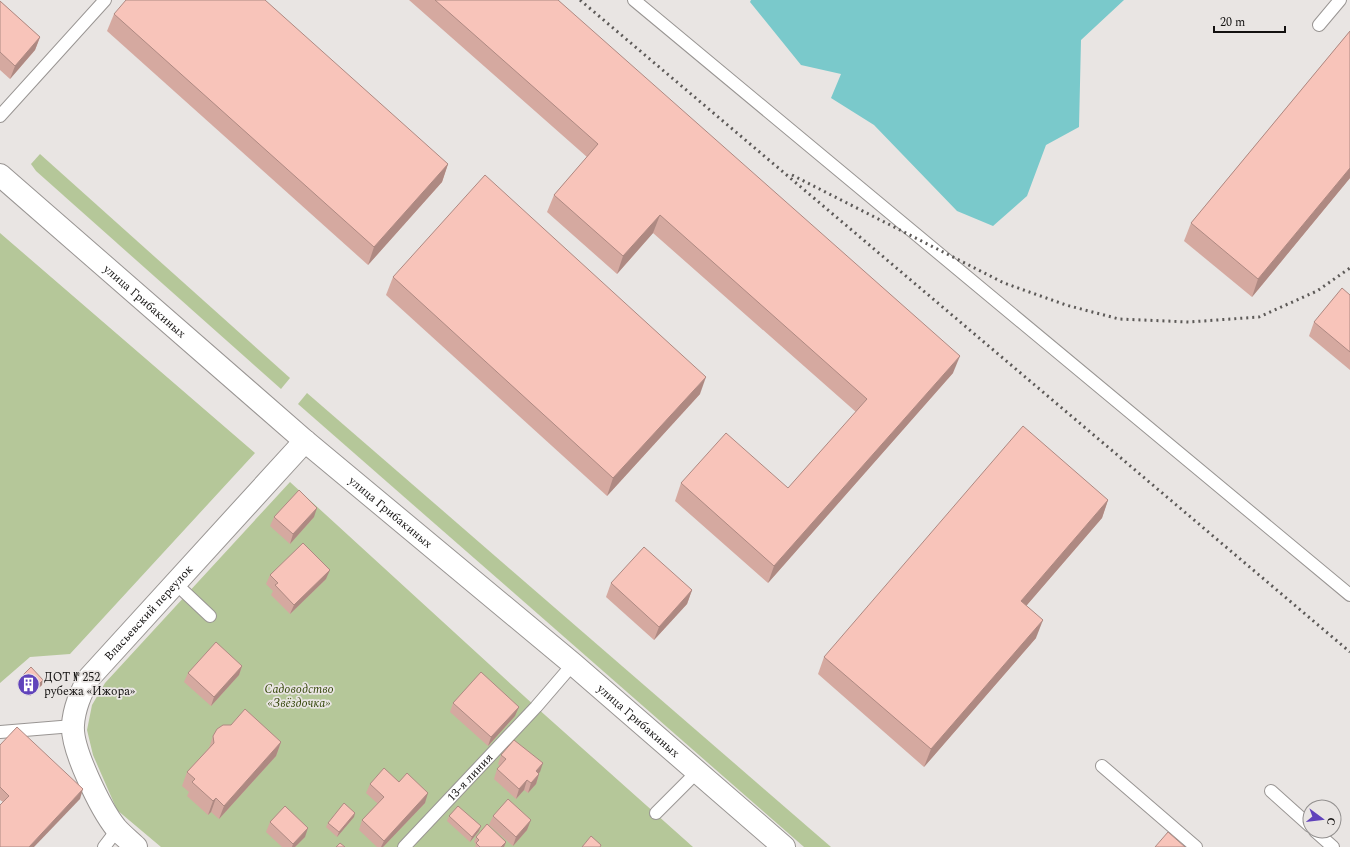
<svg xmlns="http://www.w3.org/2000/svg" width="1350" height="847" font-family="Spectral,serif">
<rect width="100%" height="100%" fill="#e9e5e3"/>
<g fill="#b5c799">
<path d="M40 154 290 378 281 389 36 171 31 164Z"/>
<path d="M0 233 255 453 70 654 30 657 0 683Z"/>
<path d="M307 393 831 847H804L298 404Z"/>
<path d="M290 482 536 707 693 847H161L117 810 93 755 87 730 92 705 105 683Z"/>
</g>
<path fill="#7ac9cb" d="M751 0H1124L1081 40 1079 127 1046 145 1027 196 993 226 957 211 874 125 831 98 841 74 801 65 750 2Z"/>
<g fill="none" stroke-linecap="round" stroke-linejoin="round">
<defs>
<g id="service">
<path d="M634 0 1350 595"/>
<path d="M1319 25 1340 0"/>
<path d="M0 116 105 0"/>
<path d="M175 583 210 616"/>
<path d="M0 732 73 726"/>
<path d="M1102 766 1196 847"/>
<path d="M1271 791 1310 826"/>
<path d="M656 813 697 772"/>
<path d="M1315 831 1333 847"/>
<path d="M104 847 117 830"/>
<path id="s1" d="M404 847 536 707 573 664"/>
</g>
<g id="minor">
<path id="s2" d="M136 847C130 841 122 835 116 828 101 809 71 749 73 725 74 708 81 693 88 679L305 441"/>
</g>
<g id="tertiary">
<path id="s3" d="M0 175 305 441 573 664 784 847"/>
</g>
</defs>
<use href="#service" stroke="#999593" stroke-width="14"/>
<use href="#minor" stroke="#999593" stroke-width="24"/>
<use href="#tertiary" stroke="#999593" stroke-width="24"/>
<use href="#service" stroke="#fff" stroke-width="12"/>
<use href="#minor" stroke="#fff" stroke-width="22"/>
<use href="#tertiary" stroke="#fff" stroke-width="22"/>
<g stroke="#5d5a58" stroke-width="3" stroke-dasharray="2 4" stroke-linecap="butt">
<path d="M580 0 1350 652"/>
<path d="M792 175 1004 283 1066 305 1119 319 1189 322 1259 317 1317 291 1350 268"/>
</g>
</g>
<g fill="#d5a9a0">
<path d="M409 0H558L953 373 768 583 675 501 681 483 788 488 856 412 653 233 617 274 547 212 554 195 587 157Z"/>
<path d="M0 1 40 37 35 50 10 79 0 70Z"/>
<path d="M114 14 448 164 442 182 368 265 107 31Z"/>
<path d="M1350 31V178L1252 297 1184 241 1191 223Z"/>
<path d="M393 277 700 394 607 496 386 295Z"/>
<path d="M1350 295V370L1309 336 1314 322Z"/>
<path d="M1108 500 1102 518 1026 606 1036 638 924 767 818 674 824 657Z"/>
<path d="M274 517H314L290 544 270 526Z"/>
<path d="M270 575 326 579 290 614 271 595 273 591 266 584Z"/>
<path d="M611 583 692 590 687 604 654 640 606 597Z"/>
<path d="M242 666 239 675 211 706 184 682 188 673Z"/>
<path d="M19 679 43 680 42 685 30 696 17 684Z"/>
<path d="M453 703 515 716 488 746 450 712Z"/>
<path d="M213 736 281 742 276 756 219 819 211 812 208 815 187 796 189 792 182 786 187 772 209 748Z"/>
<path d="M0 745 80 799 3 802 0 800Z"/>
<path d="M501 755 540 772 538 774H539L536 784 528 793 524 790 516 799 494 779 497 769 500 766 498 764Z"/>
<path d="M399 782 425 803 383 847H377L359 830 362 820 378 804 366 793 370 784Z"/>
<path d="M449 816 479 831 470 842 447 821Z"/>
<path d="M493 816 527 830 513 846 489 825Z"/>
<path d="M354 817 337 837 326 827 328 823Z"/>
<path d="M270 822 305 837 295 847H282L266 832Z"/>
<path d="M476 837 506 842 504 847H475L476 844 474 842Z"/>
</g>
<g fill="#ae8982">
<path d="M40 37 35 50 10 79 15 66Z"/>
<path d="M448 164 442 182 368 265 374 247Z"/>
<path d="M1350 168V178L1252 297 1258 279Z"/>
<path d="M660 215 653 233 617 274 623 256Z"/>
<path d="M960 356 953 373 768 583 774 566Z"/>
<path d="M706 377 700 394 607 496 613 478Z"/>
<path d="M1108 500 1102 518 1015 619 1021 601Z"/>
<path d="M317 508 314 517 290 544 293 534Z"/>
<path d="M330 570 326 579 290 614 294 605Z"/>
<path d="M692 590 687 604 654 640 659 627Z"/>
<path d="M1043 620 1036 638 924 767 931 749Z"/>
<path d="M242 666 239 675 211 706 214 697Z"/>
<path d="M43 680 42 685 30 696 32 691Z"/>
<path d="M519 707 515 716 488 746 491 737Z"/>
<path d="M281 742 276 756 219 819 224 806Z"/>
<path d="M543 763 540 772 532 780 536 771Z"/>
<path d="M539 774 536 784 528 793 531 783Z"/>
<path d="M527 780 524 790 516 799 519 789Z"/>
<path d="M83 789 80 799 34 847H29Z"/>
<path d="M428 793 425 803 383 847H381L384 841Z"/>
<path d="M216 798 211 812 208 815 213 801Z"/>
<path d="M355 813 354 817 337 837 339 832Z"/>
<path d="M531 820 527 830 513 846 516 837Z"/>
<path d="M481 826 479 831 470 842 472 837Z"/>
<path d="M308 828 305 837 295 847H292L293 844Z"/>
<path d="M506 842 504 847H501Z"/>
</g>
<g fill="#f8c4ba" stroke="#ae8982">
<path d="M126 0H265L448 164 374 247 114 14Z"/>
<path d="M435 0H558L960 356 774 566 681 483 726 433 788 488 867 399 660 215 623 256 554 195 598 144Z"/>
<path d="M0 1 40 37 15 66 0 52Z"/>
<path d="M1350 31V168L1258 279 1191 223Z"/>
<path d="M485 175 706 377 613 478 393 277Z"/>
<path d="M1342 288 1350 295V352L1314 322Z"/>
<path d="M1023 426 1108 500 1021 601 1043 620 931 749 824 657Z"/>
<path d="M299 490 317 508 293 534 274 517Z"/>
<path d="M303 543 330 570 294 605 275 585 278 583 270 575Z"/>
<path d="M644 547 692 590 659 627 611 583Z"/>
<path d="M216 642 242 666 214 697 188 673Z"/>
<path d="M31 667 43 680 32 691 19 679Z"/>
<path d="M481 672 519 707 491 737 453 703Z"/>
<path d="M245 709 281 742 224 806 216 798 213 801 192 782 195 779 187 772 214 743 213 736 217 729 223 725H231Z"/>
<path d="M17 727 83 789 29 847H0V805L9 796 0 787V745Z"/>
<path d="M514 740 543 763 536 771 539 774 531 783 527 780 519 789 497 769 506 759 501 755Z"/>
<path d="M384 768 399 782 407 773 428 793 384 841 362 820 384 797 370 784Z"/>
<path d="M508 799 531 820 516 837 493 816Z"/>
<path d="M344 803 355 813 339 832 328 823Z"/>
<path d="M285 806 308 828 293 844 270 822Z"/>
<path d="M458 806 481 826 472 837 449 816Z"/>
<path d="M487 824 506 842 501 847H480L476 843 479 840 476 837Z"/>
<path d="M1168 832 1185 847H1155Z"/>
<path d="M591 836 601 845 600 847H582Z"/>
<path d="M340 843 345 847H336Z"/>
</g>
<defs>
<symbol id="building-disc" viewBox="-11 -11 22 22"><circle r="9.5" fill="#6043bb" stroke="#e9e5e3"/><path d="M-4-6H4V6H1V3H-1V6H-4ZM-2.5-4.3h1.7v1.8h-1.7ZM.8-4.3h1.7v1.8H.8ZM-2.5-1h1.7V.8h-1.7ZM.8-1h1.7V.8H.8Z" fill="#fff"/></symbol>
</defs>
<g fill-rule="evenodd">
<use href="#building-disc" x="16" y="672" width="25" height="25"/>
</g>
<g text-anchor="middle" stroke-width="3.5" stroke-linejoin="round" paint-order="stroke">
<g font-size="12" fill="#131110" stroke="#e9e5e3">
<text dy="4" stroke="none"><textPath href="#s3" startOffset="192">улица Грибакиных</textPath></text>
<text dy="4" stroke="none"><textPath href="#s3" startOffset="516">улица Грибакиных</textPath></text>
<text dy="4" stroke="none"><textPath href="#s2" startOffset="279">Власьевский переулок</textPath></text>
<text dy="4" stroke="none"><textPath href="#s3" startOffset="840">улица Грибакиных</textPath></text>
<text dy="4" stroke="none"><textPath href="#s1" startOffset="96">13-я линия</textPath></text>
</g>
<g font-size="12" fill="#131110" stroke="#e9e5e3" text-anchor="start">
<text x="44" y="681">ДОТ № 252<tspan x="44" dy="14">рубежа «Ижора»</tspan></text>
</g>
<g font-size="12" font-style="italic" fill="#35470a" stroke="#e9e5e3">
<text x="299" y="693">Садоводство<tspan x="299" dy="14">«Звёздочка»</tspan></text>
</g>
</g>
<g transform="translate(1322 819) rotate(105)"><circle r="19" fill="#e9e5e3" stroke="#93908f"/>
<path d="M0-3L7 15L0 10L-7 15Z" fill="#6043bb"/>
<text y="-6" font-size="11" font-weight="bold" text-anchor="middle" fill="#131110">С</text>
</g>
<path d="M1214 26v6h71v-6" fill="none" stroke="#131110" stroke-width="2"/>
<text x="1220" y="26" font-size="12" fill="#131110" stroke="#e9e5e3" stroke-width="3" paint-order="stroke">20 m</text>
</svg>
